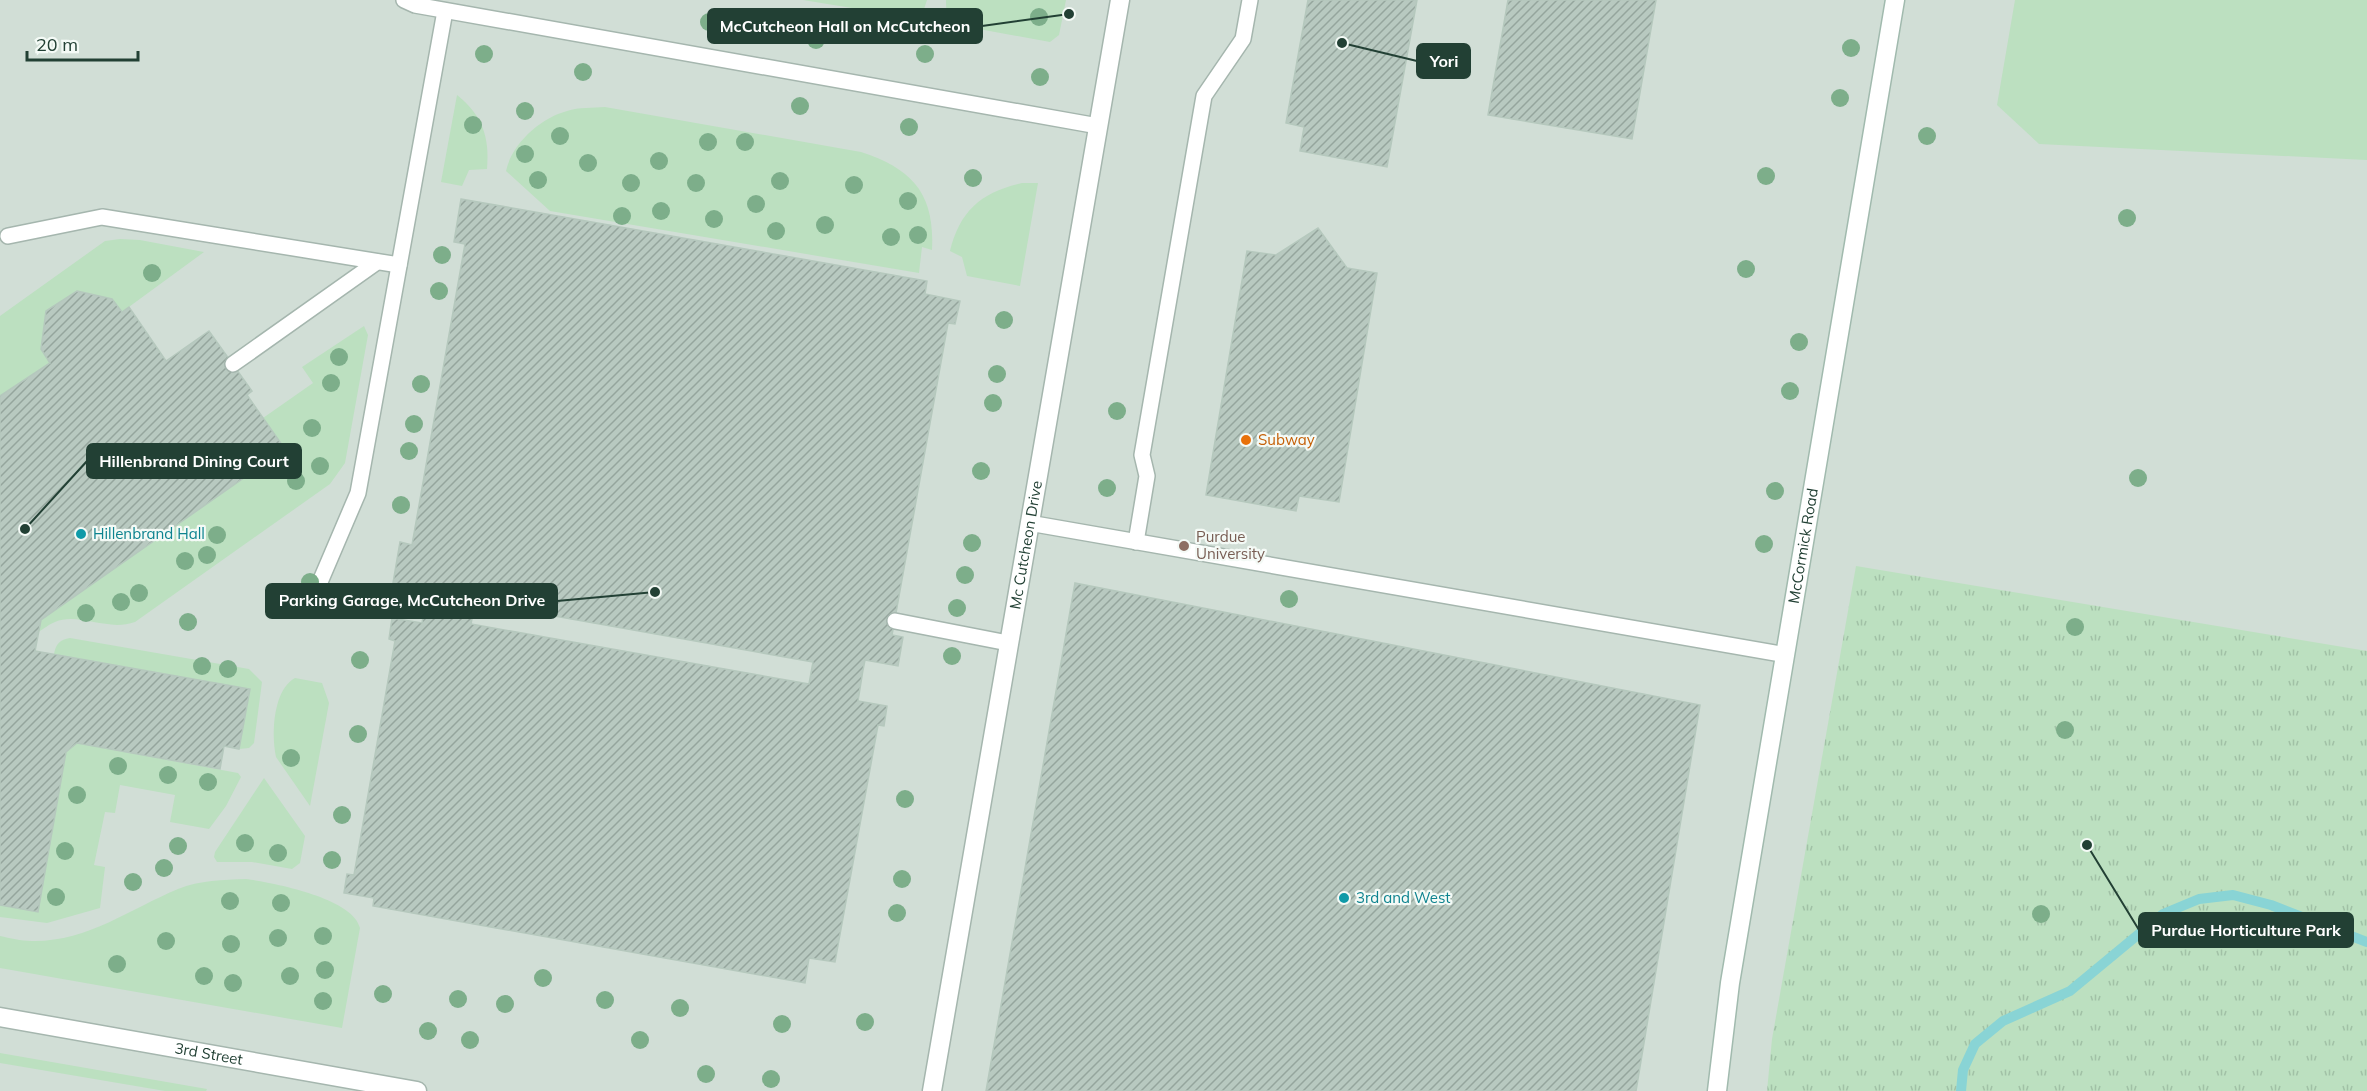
<svg xmlns="http://www.w3.org/2000/svg" width="2367" height="1091" font-family="Mulish,sans-serif">
<defs>
<pattern id="park-tufts" width="24" height="20" patternUnits="userSpaceOnUse" patternTransform="scale(1.5)"><rect width="24" height="20" fill="#bce0c0"/><path d="M3 7l-1-3M5 7V3M7 7l1-3M15 17l-1-3M17 17v-4M19 17l1-3" fill="none" stroke="#a1c1a6"/></pattern>
<pattern id="building-hatch" width="6" height="6" patternUnits="userSpaceOnUse" patternTransform="scale(1.5)"><rect width="6" height="6" fill="#b8c9c0"/><path d="M-1 1l2-2M0 6l6-6M5 7l2-2" fill="none" stroke="#95a59d"/></pattern>
</defs>
<rect width="100%" height="100%" fill="#e3eee8"/>
<rect fill="#d1ded6" x="0" y="0" width="2367" height="1091"/>
<g fill="#bce0c0">
<path d="M803 0H927L923 12 913 18Z"/>
<path d="M946 0H1066L1059 35 1050 42 957 25C947 18 946 12 946 0Z"/>
<path d="M2015 0H2367V160L2039 144 1997 105Z"/>
<path d="M457 95C482 115 490 137 487 169L469 170 462 186 441 182Z"/>
<path d="M605 107 861 152C913 169 935 194 932 250L922 247 919 273 550 211 506 171C512 143 541 118 567 111 579 107 593 108 605 107Z"/>
<path d="M1022 183H1038L1020 286 967 276 962 257 950 251C960 210 982 192 1022 183Z"/>
<path d="M120 239 140 240 204 252 122 312 112 299 77 291 46 311 41 349 50 363 0 396V316L105 241Z"/>
<path d="M364 326 368 335 345 463 330 484 135 622C107 632 79 612 55 622 49 624 44 629 38 632L41 620 263 418 313 383 302 367Z"/>
<path d="M70 638 249 669 262 682 254 743 249 748 239 749 250 689 54 654C56 643 60 640 70 638Z"/>
<path d="M295 678 322 683 329 703 310 806 276 757C271 734 273 690 295 678Z"/>
<path d="M77 743 238 773 241 777 226 806 209 829 170 822 175 795 120 785 115 813 105 812 94 865 105 867 100 908 47 923 0 917V905L38 912 66 752Z"/>
<path d="M264 778 305 836 300 863 292 869 252 862H217L214 857 215 852Z"/>
<path d="M246 879C274 883 353 898 360 928L342 1028 0 968V936C10 938 21 941 32 941 87 942 130 909 178 889 200 880 223 880 246 879Z"/>
<path d="M0 1053 207 1089 206 1091H165L0 1063Z"/>
</g>
<path fill="url(#park-tufts)" d="M1856 566 2367 651V1091H1767L1772 1039Z"/>
<g fill="none" stroke-linecap="round" stroke-linejoin="round">
<path stroke="#89d4d5" stroke-width="10" d="M1961 1091 1963 1070 1975 1044 2003 1021 2070 991 2163 914 2199 899 2233 895 2271 905 2367 942"/>
</g>
<g fill="url(#building-hatch)" stroke="#b5c8bd" stroke-width="1.5" fill-rule="evenodd">
<path d="M1308 0H1417L1387 167 1300 151 1304 127 1286 123Z"/>
<path d="M1508 0H1656L1632 139 1488 115Z"/>
<path d="M461 199 927 281 925 294 960 301 955 324 948 323 892 635 903 637 898 666 865 660 863 670 858 701 887 706 884 726 878 725 835 962 809 958 805 983 373 906 374 898 344 893 347 874 354 875 395 641 389 639 392 618 422 623 427 595 392 589 400 542 412 545 465 244 454 242ZM475 602 813 662 809 684 471 624Z"/>
<path d="M1318 228 1347 268 1377 273 1339 502 1299 496 1296 511 1206 495 1247 251 1276 255Z"/>
<path d="M77 291 112 299 122 312 129 307 166 361 209 331 252 391 247 395 285 449 41 620 35 651 250 689 239 749 224 746 220 769 77 743 66 752 38 912 0 905V396L50 363 41 349 46 311Z"/>
<path d="M1075 583 1700 705 1636 1091H986Z"/>
</g>
<g fill="none" stroke-linecap="round" stroke-linejoin="round">
<defs>
<g id="lane">
<path d="M404 0 415 5 1098 126"/>
<path d="M8 236 102 217 399 265"/>
<path d="M233 364 377 262"/>
<path d="M1029 523 1786 655"/>
<path d="M1136 542 1147 476 1142 455 1204 96 1243 39 1250 0"/>
<path d="M317 589 358 493 445 11"/>
<path d="M895 621 1008 643"/>
</g>
<g id="street">
<path id="s1" d="M0 1017 417 1091"/>
<path id="s2" d="M932 1091 1120 0"/>
</g>
<g id="secondary">
<path id="s3" d="M1717 1091 1730 983 1895 0"/>
</g>
</defs>
<use href="#lane" stroke="#a5b6ae" stroke-width="18"/>
<use href="#street" stroke="#a5b6ae" stroke-width="21"/>
<use href="#secondary" stroke="#a1baae" stroke-width="21"/>
<use href="#lane" stroke="#fff" stroke-width="15"/>
<use href="#street" stroke="#fff" stroke-width="18"/>
<use href="#secondary" stroke="#fff" stroke-width="18"/>
</g>
<g fill="#7dae8a">
<circle cx="1039" cy="17" r="9"/>
<circle cx="709" cy="22" r="9"/>
<circle cx="816" cy="40" r="9"/>
<circle cx="1851" cy="48" r="9"/>
<circle cx="484" cy="54" r="9"/>
<circle cx="925" cy="54" r="9"/>
<circle cx="583" cy="72" r="9"/>
<circle cx="1040" cy="77" r="9"/>
<circle cx="1840" cy="98" r="9"/>
<circle cx="800" cy="106" r="9"/>
<circle cx="525" cy="111" r="9"/>
<circle cx="473" cy="125" r="9"/>
<circle cx="909" cy="127" r="9"/>
<circle cx="560" cy="136" r="9"/>
<circle cx="1927" cy="136" r="9"/>
<circle cx="708" cy="142" r="9"/>
<circle cx="745" cy="142" r="9"/>
<circle cx="525" cy="154" r="9"/>
<circle cx="659" cy="161" r="9"/>
<circle cx="588" cy="163" r="9"/>
<circle cx="1766" cy="176" r="9"/>
<circle cx="973" cy="178" r="9"/>
<circle cx="538" cy="180" r="9"/>
<circle cx="780" cy="181" r="9"/>
<circle cx="631" cy="183" r="9"/>
<circle cx="696" cy="183" r="9"/>
<circle cx="854" cy="185" r="9"/>
<circle cx="908" cy="201" r="9"/>
<circle cx="756" cy="204" r="9"/>
<circle cx="661" cy="211" r="9"/>
<circle cx="622" cy="216" r="9"/>
<circle cx="2127" cy="218" r="9"/>
<circle cx="714" cy="219" r="9"/>
<circle cx="825" cy="225" r="9"/>
<circle cx="776" cy="231" r="9"/>
<circle cx="918" cy="235" r="9"/>
<circle cx="891" cy="237" r="9"/>
<circle cx="442" cy="255" r="9"/>
<circle cx="1746" cy="269" r="9"/>
<circle cx="152" cy="273" r="9"/>
<circle cx="439" cy="291" r="9"/>
<circle cx="1004" cy="320" r="9"/>
<circle cx="1799" cy="342" r="9"/>
<circle cx="339" cy="357" r="9"/>
<circle cx="997" cy="374" r="9"/>
<circle cx="331" cy="383" r="9"/>
<circle cx="421" cy="384" r="9"/>
<circle cx="1790" cy="391" r="9"/>
<circle cx="993" cy="403" r="9"/>
<circle cx="1117" cy="411" r="9"/>
<circle cx="414" cy="424" r="9"/>
<circle cx="312" cy="428" r="9"/>
<circle cx="409" cy="451" r="9"/>
<circle cx="320" cy="466" r="9"/>
<circle cx="981" cy="471" r="9"/>
<circle cx="2138" cy="478" r="9"/>
<circle cx="296" cy="481" r="9"/>
<circle cx="1107" cy="488" r="9"/>
<circle cx="1775" cy="491" r="9"/>
<circle cx="401" cy="505" r="9"/>
<circle cx="217" cy="535" r="9"/>
<circle cx="972" cy="543" r="9"/>
<circle cx="1764" cy="544" r="9"/>
<circle cx="207" cy="555" r="9"/>
<circle cx="185" cy="561" r="9"/>
<circle cx="965" cy="575" r="9"/>
<circle cx="310" cy="582" r="9"/>
<circle cx="139" cy="593" r="9"/>
<circle cx="1289" cy="599" r="9"/>
<circle cx="121" cy="602" r="9"/>
<circle cx="957" cy="608" r="9"/>
<circle cx="86" cy="613" r="9"/>
<circle cx="188" cy="622" r="9"/>
<circle cx="2075" cy="627" r="9"/>
<circle cx="952" cy="656" r="9"/>
<circle cx="360" cy="660" r="9"/>
<circle cx="202" cy="666" r="9"/>
<circle cx="228" cy="669" r="9"/>
<circle cx="2065" cy="730" r="9"/>
<circle cx="358" cy="734" r="9"/>
<circle cx="291" cy="758" r="9"/>
<circle cx="118" cy="766" r="9"/>
<circle cx="168" cy="775" r="9"/>
<circle cx="208" cy="782" r="9"/>
<circle cx="77" cy="795" r="9"/>
<circle cx="905" cy="799" r="9"/>
<circle cx="342" cy="815" r="9"/>
<circle cx="245" cy="843" r="9"/>
<circle cx="178" cy="846" r="9"/>
<circle cx="65" cy="851" r="9"/>
<circle cx="278" cy="853" r="9"/>
<circle cx="332" cy="860" r="9"/>
<circle cx="164" cy="868" r="9"/>
<circle cx="902" cy="879" r="9"/>
<circle cx="133" cy="882" r="9"/>
<circle cx="56" cy="897" r="9"/>
<circle cx="230" cy="901" r="9"/>
<circle cx="281" cy="903" r="9"/>
<circle cx="897" cy="913" r="9"/>
<circle cx="2041" cy="914" r="9"/>
<circle cx="323" cy="936" r="9"/>
<circle cx="278" cy="938" r="9"/>
<circle cx="166" cy="941" r="9"/>
<circle cx="231" cy="944" r="9"/>
<circle cx="117" cy="964" r="9"/>
<circle cx="325" cy="970" r="9"/>
<circle cx="204" cy="976" r="9"/>
<circle cx="290" cy="976" r="9"/>
<circle cx="543" cy="978" r="9"/>
<circle cx="233" cy="983" r="9"/>
<circle cx="383" cy="994" r="9"/>
<circle cx="458" cy="999" r="9"/>
<circle cx="605" cy="1000" r="9"/>
<circle cx="323" cy="1001" r="9"/>
<circle cx="505" cy="1004" r="9"/>
<circle cx="680" cy="1008" r="9"/>
<circle cx="865" cy="1022" r="9"/>
<circle cx="782" cy="1024" r="9"/>
<circle cx="428" cy="1031" r="9"/>
<circle cx="470" cy="1040" r="9"/>
<circle cx="640" cy="1040" r="9"/>
<circle cx="706" cy="1074" r="9"/>
<circle cx="771" cy="1079" r="9"/>
</g>
<circle fill="#e8710a" stroke="#f4faf6" stroke-width="2" cx="1246" cy="440" r="6"/>
<g fill="#0f9aa8" stroke="#f4faf6" stroke-width="2">
<circle cx="81" cy="534" r="6"/>
<circle cx="1344" cy="898" r="6"/>
</g>
<circle fill="#8d6e63" stroke="#f4faf6" stroke-width="2" cx="1184" cy="546" r="6"/>
<g text-anchor="middle" stroke-width="4.5" stroke-linejoin="round" paint-order="stroke">
<g font-size="15" fill="#c56008" stroke="#f4faf6" text-anchor="start">
<text x="1258" y="445">Subway</text>
</g>
<g font-size="15" fill="#0d838f" stroke="#f4faf6" text-anchor="start">
<text x="93" y="539">Hillenbrand Hall</text>
<text x="1356" y="903">3rd and West</text>
</g>
<g font-size="15" fill="#785e54" stroke="#f4faf6" text-anchor="start">
<text x="1196" y="542">Purdue<tspan x="1196" dy="17">University</tspan></text>
</g>
<g font-size="15" fill="#224034" stroke="#f4faf6">
<text dy="5" stroke="none"><textPath href="#s2" startOffset="554">Mc Cutcheon Drive</textPath></text>
<text dy="5" stroke="none"><textPath href="#s3" startOffset="552">McCormick Road</textPath></text>
<text dy="5" stroke="none"><textPath href="#s1" startOffset="212">3rd Street</textPath></text>
</g>
</g>
<path fill="none" stroke="#224034" stroke-width="2" d="M1069 14L982 26M1342 43L1417 61M25 529L87 461M655 592L557 601M2087 845L2139 930"/>
<g fill="#224034" stroke="#f4faf6" stroke-width="2">
<circle cx="1069" cy="14" r="6"/>
<circle cx="1342" cy="43" r="6"/>
<circle cx="25" cy="529" r="6"/>
<circle cx="655" cy="592" r="6"/>
<circle cx="2087" cy="845" r="6"/>
</g>
<g fill="#224034" stroke="#224034" stroke-width="2">
<rect x="708" y="9" width="274" height="34" rx="6"/>
<rect x="1417" y="44" width="53" height="34" rx="6"/>
<rect x="87" y="444" width="214" height="34" rx="6"/>
<rect x="266" y="584" width="291" height="34" rx="6"/>
<rect x="2139" y="913" width="214" height="34" rx="6"/>
</g>
<g font-size="16" text-anchor="middle" font-weight="bold" fill="#fff">
<text x="845" y="32">McCutcheon Hall on McCutcheon</text>
<text x="1444" y="67">Yori</text>
<text x="194" y="467">Hillenbrand Dining Court</text>
<text x="412" y="606">Parking Garage, McCutcheon Drive</text>
<text x="2246" y="936">Purdue Horticulture Park</text>
</g>
<path d="M27 51v9h111v-9" fill="none" stroke="#224034" stroke-width="3"/>
<text x="36" y="51" font-size="18" fill="#224034" stroke="#f4faf6" stroke-width="4.5" paint-order="stroke">20 m</text>
</svg>
